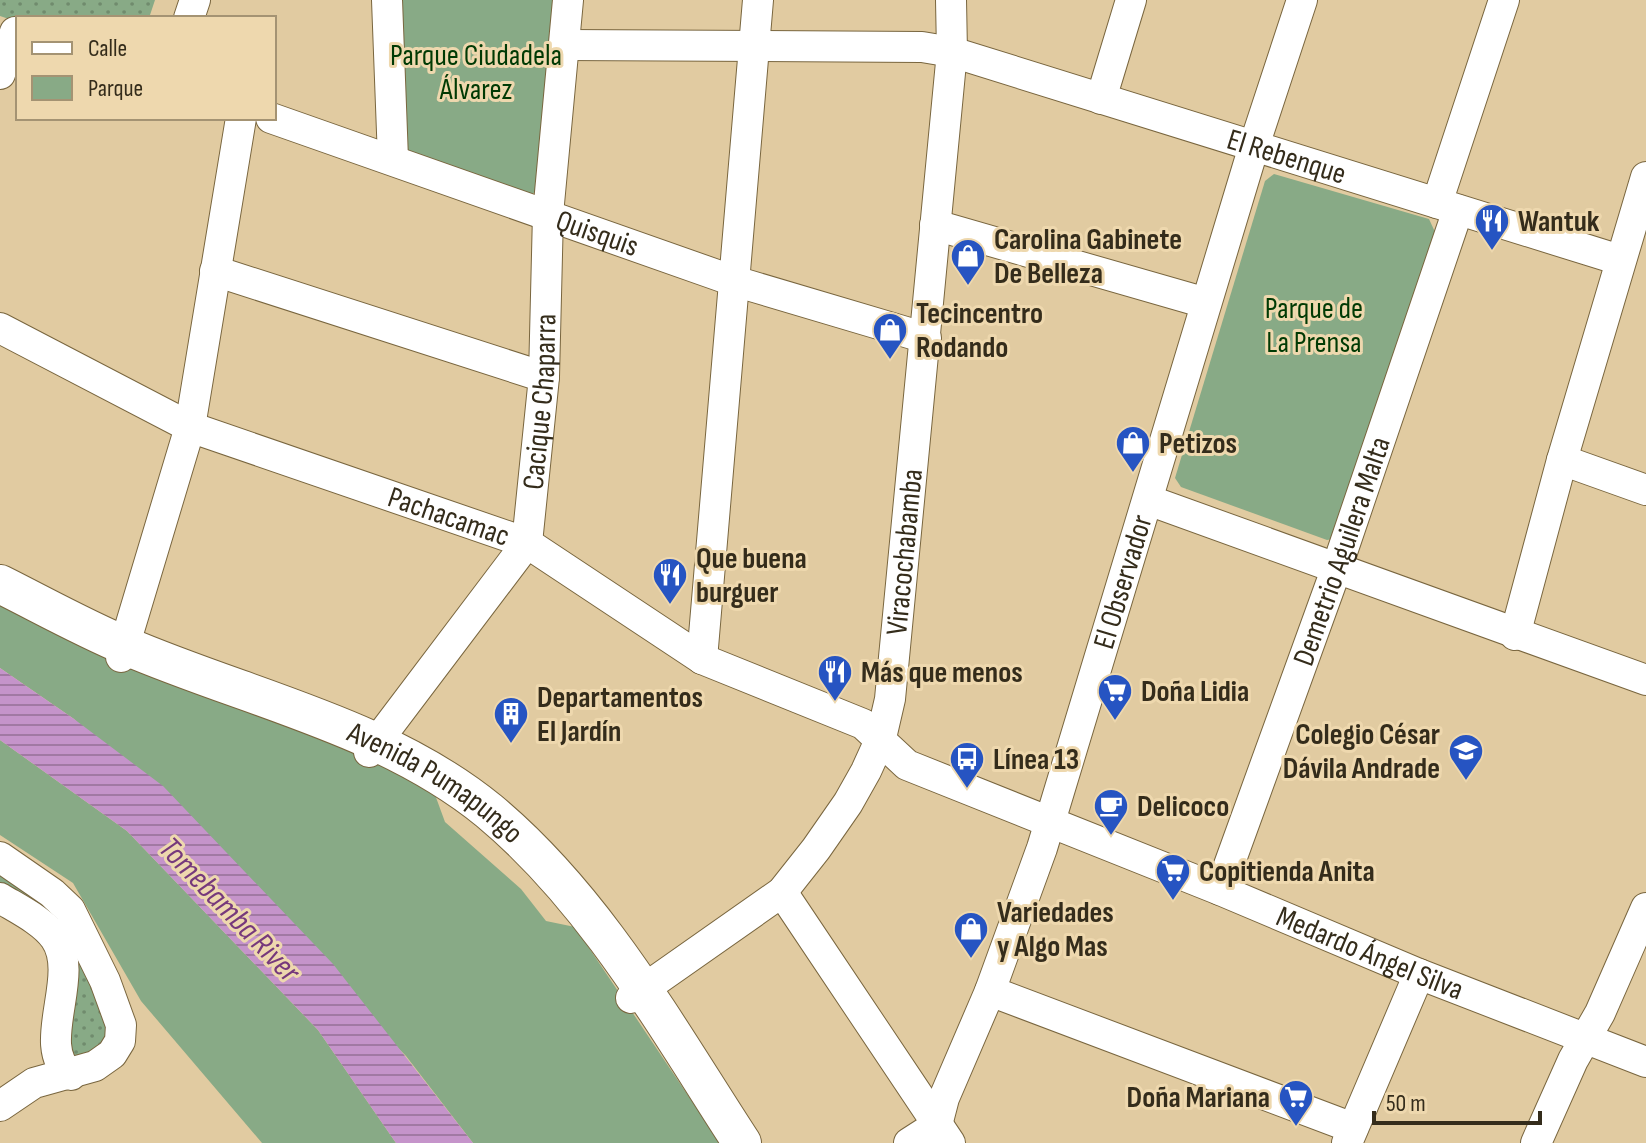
<svg xmlns="http://www.w3.org/2000/svg" width="1646" height="1143" font-family="'Sofia Sans Condensed',sans-serif">
<defs>
<pattern id="grass-dots" width="8" height="8" patternUnits="userSpaceOnUse" patternTransform="scale(2)"><rect width="8" height="8" fill="#88aa86"/><path d="M2 2h.1M6 6h.1" fill="none" stroke="#708b6d" stroke-width="1.8" stroke-linecap="round"/></pattern>
<pattern id="water-rules" width="6" height="5" patternUnits="userSpaceOnUse" patternTransform="scale(2)"><rect width="6" height="5" fill="#c594ca"/><path d="M0 2.5h6" fill="none" stroke="#a179a3"/></pattern>
</defs>
<rect width="100%" height="100%" fill="#e1cba1"/>
<g fill="url(#grass-dots)">
<path d="M0 0H155L149 18H18V22L0 16Z"/>
<path d="M0 865 66 914 114 1040 71 1067 70 964 0 892Z"/>
</g>
<g fill="#88aa86">
<path d="M401 0H553L541 183 538 191 531 194 411 155 406 146Z"/>
<path d="M1274 174 1429 219 1435 232 1333 539 1327 540 1181 487 1175 478 1265 181Z"/>
<path d="M0 604 56 633 155 678 289 725 366 756 434 792 445 822 521 889 546 921 575 927 720 1143H473L406 1056 74 719 0 668Z"/>
<path d="M0 740 127 831 318 1030 396 1143H262L141 1001 73 883 0 835Z"/>
</g>
<path fill="url(#water-rules)" d="M0 668 74 719 163 786 333 964 473 1143H396L318 1030 127 831 0 740Z"/>
<g fill="none" stroke-linecap="round" stroke-linejoin="round">
<defs>
<g id="minor">
<path d="M387 0 393 159"/>
<path d="M189 18 195 0"/>
<path id="s1" d="M565 45 922 47 952 52 1620 260"/>
<path d="M0 74 15 32"/>
<path d="M1101 99 1131 0"/>
<path id="s2" d="M271 118 734 281 926 338"/>
<path d="M1437 203 1504 0"/>
<path d="M935 225 1206 303"/>
<path d="M215 271 544 377"/>
<path id="s3" d="M0 328 190 427 527 543 702 659 863 724 907 765 1220 890 1419 974 1646 1062"/>
<path d="M1562 460 1646 490"/>
<path d="M1148 500 1646 680"/>
<path d="M1515 635 1562 460 1646 177"/>
<path d="M121 657 190 427 241 118"/>
<path d="M702 659 758 0"/>
<path id="s4" d="M369 752 527 543 544 377 548 214 568 0"/>
<path d="M0 857 52 893 70 910 105 981 121 1025 120 1041 112 1054 95 1066 34 1083 0 1106"/>
<path id="s5" d="M1220 890 1337 567 1458 210"/>
<path d="M782 892 950 1143"/>
<path d="M0 898C18 909 43 921 55 938 82 977 33 1046 71 1075"/>
<path d="M990 991 1353 1128"/>
<path id="s6" d="M631 998 782 892 816 849 848 803 866 771 881 738 890 699 952 52 951 0"/>
<path id="s7" d="M909 1143 937 1125 944 1098 990 991 1042 848 1254 146 1302 0"/>
<path d="M1347 1143 1419 974"/>
<path d="M1536 1143 1573 1060 1600 1013 1646 908"/>
</g>
<g id="major">
<path id="s8" d="M0 584C42 605 83 628 126 646 247 698 385 726 489 811 596 900 667 1028 742 1143"/>
</g>
</defs>
<use href="#minor" stroke="#79663f" stroke-width="32"/>
<use href="#major" stroke="#79663f" stroke-width="40"/>
<use href="#minor" stroke="#fff" stroke-width="30"/>
<use href="#major" stroke="#fff" stroke-width="38"/>
</g>
<defs>
<symbol id="restaurant-pin" viewBox="-11 -11 22 30"><path d="M0 17L-7.5 6A9.5 9.5 0 1 1 7.5 6Z" fill="#2654c2" stroke="#eed8ae"/><path d="M-5-6h1v4h1v-4h1v4h1v-4h1v5L-1.5 .5V6h-2V.5L-5-1ZM5-6V6H3V1.5H1.5Q1.5-4 5-6Z" fill="#fff"/></symbol>
<symbol id="shop-pin" viewBox="-11 -11 22 30"><path d="M0 17L-7.5 6A9.5 9.5 0 1 1 7.5 6Z" fill="#2654c2" stroke="#eed8ae"/><path d="M-5-2.5h2.3a2.7 3.5 0 0 1 5.4 0H5L5.5 6h-11ZM-1.5-2.5h3a1.5 2.3 0 0 0-3 0Z" fill="#fff"/></symbol>
<symbol id="supermarket-pin" viewBox="-11 -11 22 30"><path d="M0 17L-7.5 6A9.5 9.5 0 1 1 7.5 6Z" fill="#2654c2" stroke="#eed8ae"/><path d="M-6-5.5h2.5l.6 2H6L4.5 2H-2.5L-4.4-4H-6ZM-1.5 3.2a1.3 1.3 0 1 0 .1 0ZM3 3.2a1.3 1.3 0 1 0 .1 0Z" fill="#fff"/></symbol>
<symbol id="building-pin" viewBox="-11 -11 22 30"><path d="M0 17L-7.5 6A9.5 9.5 0 1 1 7.5 6Z" fill="#2654c2" stroke="#eed8ae"/><path d="M-4-6H4V6H1V3H-1V6H-4ZM-2.5-4.3h1.7v1.8h-1.7ZM.8-4.3h1.7v1.8H.8ZM-2.5-1h1.7V.8h-1.7ZM.8-1h1.7V.8H.8Z" fill="#fff"/></symbol>
<symbol id="school-pin" viewBox="-11 -11 22 30"><path d="M0 17L-7.5 6A9.5 9.5 0 1 1 7.5 6Z" fill="#2654c2" stroke="#eed8ae"/><path d="M0-5L7-2L0 1L-7-2ZM-4 1L0 2.5L4 1V4Q0 6-4 4Z" fill="#fff"/></symbol>
<symbol id="bus-pin" viewBox="-11 -11 22 30"><path d="M0 17L-7.5 6A9.5 9.5 0 1 1 7.5 6Z" fill="#2654c2" stroke="#eed8ae"/><path d="M-5-6H5V4H4V6H2V4H-2V6H-4V4H-5ZM-3.5-4V0h7V-4ZM-3.5 1.2v1.5H-2V1.2ZM2 1.2v1.5H3.5V1.2Z" fill="#fff"/></symbol>
<symbol id="cafe-pin" viewBox="-11 -11 22 30"><path d="M0 17L-7.5 6A9.5 9.5 0 1 1 7.5 6Z" fill="#2654c2" stroke="#eed8ae"/><path d="M-5.5-4.5H6V0H3Q3 3.5 0 3.5H-2.5Q-5.5 3.5-5.5 0ZM3-3.2v2h1.7v-2ZM-6 4.5H4V6H-6Z" fill="#fff"/></symbol>
</defs>
<g fill-rule="evenodd">
<use href="#restaurant-pin" x="1472" y="201" width="40" height="54"/>
<use href="#shop-pin" x="948" y="236" width="40" height="54"/>
<use href="#shop-pin" x="870" y="310" width="40" height="54"/>
<use href="#shop-pin" x="1113" y="423" width="40" height="54"/>
<use href="#restaurant-pin" x="650" y="555" width="40" height="54"/>
<use href="#restaurant-pin" x="815" y="652" width="40" height="54"/>
<use href="#supermarket-pin" x="1095" y="671" width="40" height="54"/>
<use href="#building-pin" x="491" y="694" width="40" height="54"/>
<use href="#school-pin" x="1446" y="731" width="40" height="54"/>
<use href="#bus-pin" x="947" y="739" width="40" height="54"/>
<use href="#cafe-pin" x="1091" y="786" width="40" height="54"/>
<use href="#supermarket-pin" x="1153" y="851" width="40" height="54"/>
<use href="#shop-pin" x="951" y="909" width="40" height="54"/>
<use href="#supermarket-pin" x="1276" y="1077" width="40" height="54"/>
</g>
<g text-anchor="middle" stroke-width="6" stroke-linejoin="round" paint-order="stroke">
<g font-size="30" fill="#003a04" stroke="#eed8ae">
<text x="476" y="65">Parque Ciudadela<tspan x="476" dy="34">Álvarez</tspan></text>
<text x="1314" y="318">Parque de<tspan x="1314" dy="34">La Prensa</tspan></text>
</g>
<g font-size="30" fill="#342c1b" stroke="#eed8ae">
<text dy="10" stroke="none"><textPath href="#s1" startOffset="738">El Rebenque</textPath></text>
<text dy="10" stroke="none"><textPath href="#s2" startOffset="346">Quisquis</textPath></text>
<text dy="10" stroke="none"><textPath href="#s4" startOffset="404">Cacique Chaparra</textPath></text>
<text dy="10" stroke="none"><textPath href="#s3" startOffset="488">Pachacamac</textPath></text>
<text dy="10" stroke="none"><textPath href="#s5" startOffset="360">Demetrio Aguilera Malta</textPath></text>
<text dy="10" stroke="none"><textPath href="#s6" startOffset="556">Viracochabamba</textPath></text>
<text dy="10" stroke="none"><textPath href="#s7" startOffset="608">El Observador</textPath></text>
<text dy="10" stroke="none"><textPath href="#s8" startOffset="480">Avenida Pumapungo</textPath></text>
<text dy="10" stroke="none"><textPath href="#s3" startOffset="1514">Medardo Ángel Silva</textPath></text>
</g>
<g font-size="30" font-weight="bold" fill="#342c1b" stroke="#eed8ae" text-anchor="start">
<text x="1518" y="231">Wantuk</text>
<text x="994" y="249">Carolina Gabinete<tspan x="994" dy="34">De Belleza</tspan></text>
<text x="916" y="323">Tecincentro<tspan x="916" dy="34">Rodando</tspan></text>
<text x="1159" y="453">Petizos</text>
<text x="696" y="568">Que buena<tspan x="696" dy="34">burguer</tspan></text>
<text x="861" y="682">Más que menos</text>
<text x="1141" y="701">Doña Lidia</text>
<text x="537" y="707">Departamentos<tspan x="537" dy="34">El Jardín</tspan></text>
<text x="1440" y="744" text-anchor="end">Colegio César<tspan x="1440" dy="34">Dávila Andrade</tspan></text>
<text x="993" y="769">Línea 13</text>
<text x="1137" y="816">Delicoco</text>
<text x="1199" y="881">Copitienda Anita</text>
<text x="997" y="922">Variedades<tspan x="997" dy="34">y Algo Mas</tspan></text>
<text x="1270" y="1107" text-anchor="end">Doña Mariana</text>
</g>
<g font-size="32" font-style="italic" fill="#76397c" stroke="#eed8ae">
<text transform="translate(230 909) rotate(46)" y="11">Tomebamba River</text>
</g>
</g>
<rect x="16" y="16" width="260" height="104" fill="#eed8ae" stroke="#a49373" stroke-width="2"/>
<rect x="32" y="42" width="40" height="12" fill="#ffffff" stroke="#a49373" stroke-width="2"/>
<text x="88" y="56" font-size="24" fill="#342c1b">Calle</text>
<rect x="32" y="76" width="40" height="24" fill="#88aa86" stroke="#a49373" stroke-width="2"/>
<text x="88" y="96" font-size="24" fill="#342c1b">Parque</text>
<path d="M1374 1111v12h166v-12" fill="none" stroke="#342c1b" stroke-width="4"/>
<text x="1386" y="1111" font-size="24" fill="#342c1b" stroke="#eed8ae" stroke-width="6" paint-order="stroke">50 m</text>
</svg>
